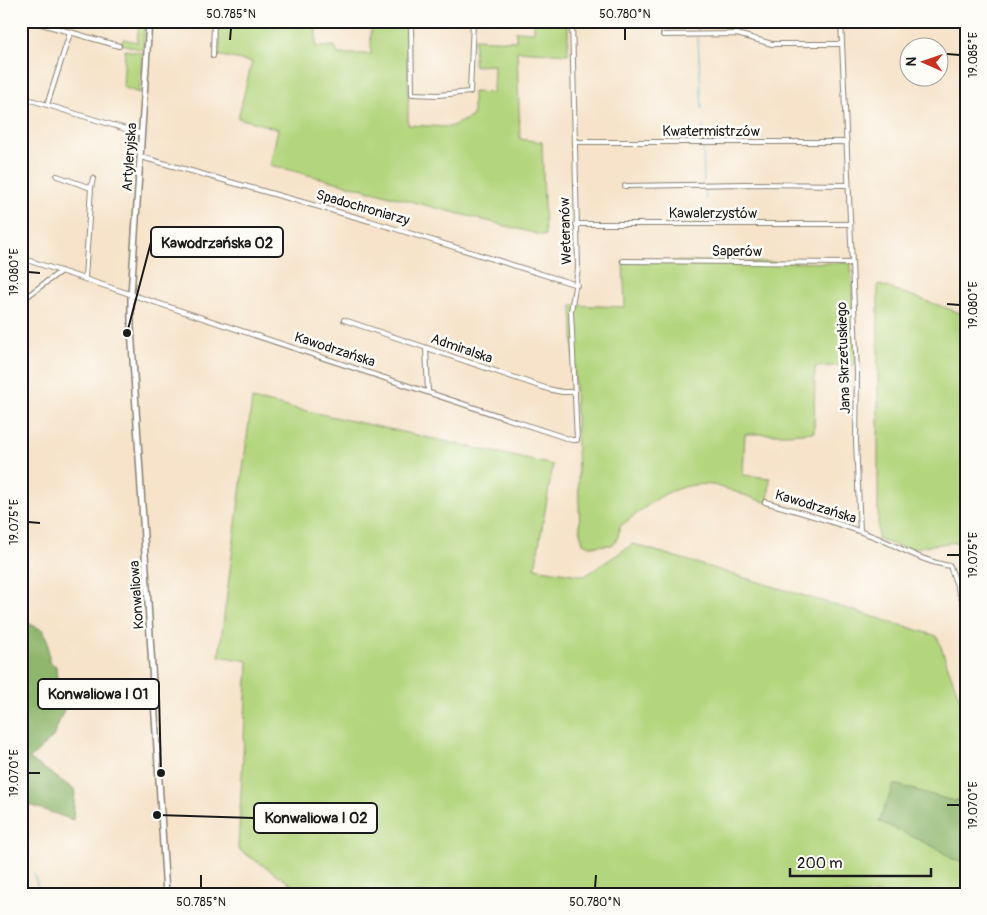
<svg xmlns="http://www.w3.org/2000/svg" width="987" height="915" font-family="Pangolin,sans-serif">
<rect width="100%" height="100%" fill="#fdfcf7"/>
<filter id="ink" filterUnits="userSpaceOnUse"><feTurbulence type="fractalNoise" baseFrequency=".02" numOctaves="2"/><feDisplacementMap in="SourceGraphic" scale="10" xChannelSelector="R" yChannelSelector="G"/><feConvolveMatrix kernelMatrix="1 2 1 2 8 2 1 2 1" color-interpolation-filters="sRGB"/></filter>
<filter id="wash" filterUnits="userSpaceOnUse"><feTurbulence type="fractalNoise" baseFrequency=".0096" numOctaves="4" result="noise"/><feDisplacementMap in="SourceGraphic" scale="20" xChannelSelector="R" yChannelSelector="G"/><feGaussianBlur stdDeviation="1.12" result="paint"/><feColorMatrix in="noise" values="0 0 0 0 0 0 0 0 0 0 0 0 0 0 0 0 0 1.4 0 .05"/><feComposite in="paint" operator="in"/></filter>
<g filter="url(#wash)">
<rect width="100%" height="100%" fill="#f6e3c9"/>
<g fill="#b3d57d" stroke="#68784c">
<path d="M139 21H145L143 50 121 44 123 39 137 42Z"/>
<path d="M217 21H316V47L335 46 338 54H371V21H409L408 125 450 127 473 116V92L493 93 494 65 474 66 475 39 516 41V31L534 32V21H568V54L517 51 520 139 542 142 545 236 270 165 278 129 238 118 252 62 216 55Z"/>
<path d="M125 50 143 53 139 93 123 87Z"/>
<path d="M623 261 851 263 856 365 815 367 814 432 788 434H745L743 475 770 478 768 503C751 498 734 491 717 486 709 484 701 484 694 485 660 490 647 508 620 526 618 534 619 540 612 545L589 546 583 543 580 532 572 305 625 307Z"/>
<path d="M878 284 966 315V539L963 541 905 549 878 539Z"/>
<path d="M252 399 553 465 535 568 585 576 633 544 937 636 966 716V894H306L238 849 248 661 219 656Z"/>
</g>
<g fill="#8eb66c" stroke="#556944">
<path d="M21 620 43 630 48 642 49 662 56 666 58 693 70 695 53 737 30 759 75 790 73 820 21 802Z"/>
<path d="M894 784 954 801 966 798V863L954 860 936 848 879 821Z"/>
</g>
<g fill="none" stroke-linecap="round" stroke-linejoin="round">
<g stroke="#47aac7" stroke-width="1">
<path d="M698 21V32"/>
<path d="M698 38 702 109"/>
<path d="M703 126V139"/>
<path d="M703 147 704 181"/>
<path d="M705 188 706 199"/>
<path d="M21 825 29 836"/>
<path d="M34 874 40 894"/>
</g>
</g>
</g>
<g filter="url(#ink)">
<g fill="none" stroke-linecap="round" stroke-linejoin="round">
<defs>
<g id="minor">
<path d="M31 21 119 46"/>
<path d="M411 21 412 94 438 95 470 92 473 21"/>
<path d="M841 21 857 373 856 441 860 531"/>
<path d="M663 35 737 34 772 44H842"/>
<path d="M213 56 214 21"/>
<path d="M21 97 142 134"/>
<path d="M47 105 70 33"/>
<path d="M575 142H847"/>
<path d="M141 157 370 221 577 285"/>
<path d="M57 176 91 188 85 278"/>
<path d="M625 186 746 184 848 185"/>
<path d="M91 188 93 178"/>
<path d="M576 224H850"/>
<path d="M21 258 572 440H577L571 311 578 269 572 21"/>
<path d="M623 261 851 263"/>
<path d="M21 301 61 271"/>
<path d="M344 320 548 389 562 392H575"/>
<path d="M426 348 428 392"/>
<path d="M765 502C801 512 839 523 875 537 900 547 923 562 950 566L966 611"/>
</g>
<path id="tertiary" d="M149 21 131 295V327L166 894"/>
</defs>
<use href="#minor" stroke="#898072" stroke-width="6"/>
<use href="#tertiary" stroke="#898072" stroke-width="8"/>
<use href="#minor" stroke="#fff" stroke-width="4"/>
<use href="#tertiary" stroke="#fff" stroke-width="5"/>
</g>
</g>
<path fill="none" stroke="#1c1c1c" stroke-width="2" d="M230 40 231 28M625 40V28M947 54 960 55M28 272 40 273M947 304 960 305M28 522 40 523M947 555H960M28 773H40M947 805H960M201 888V875M595 888 596 875"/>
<g text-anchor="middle" stroke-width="5" stroke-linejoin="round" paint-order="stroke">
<g font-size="14" fill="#1c1c1c" stroke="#fdfcf7">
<text x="711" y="136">Kwatermistrzów</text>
<text transform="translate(129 157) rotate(-86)" y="5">Artyleryjska</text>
<text transform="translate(363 207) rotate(16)" y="5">Spadochroniarzy</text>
<text x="713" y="218">Kawalerzystów</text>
<text transform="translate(565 231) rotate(-92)" y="5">Weteranów</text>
<text x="737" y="256">Saperów</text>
<text transform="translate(462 348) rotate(19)" y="5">Admiralska</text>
<text transform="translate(335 349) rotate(18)" y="5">Kawodrzańska</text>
<text transform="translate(843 358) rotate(-92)" y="5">Jana Skrzetuskiego</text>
<text transform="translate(816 506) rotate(17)" y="5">Kawodrzańska</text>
<text transform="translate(136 595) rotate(-94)" y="5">Konwaliowa</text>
</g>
</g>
<path fill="none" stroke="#1c1c1c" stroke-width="2" d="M127 333L151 242M161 773L159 694M157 815L254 818"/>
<g fill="#1c1c1c" stroke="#fdfcf7" stroke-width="2">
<circle cx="127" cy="333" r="5"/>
<circle cx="161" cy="773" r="5"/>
<circle cx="157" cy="815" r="5"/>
</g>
<g fill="#fdfcf7" stroke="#1c1c1c" stroke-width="2">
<rect x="151" y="227" width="132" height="30" rx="5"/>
<rect x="38" y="679" width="121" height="30" rx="5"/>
<rect x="254" y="803" width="123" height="30" rx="5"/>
</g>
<g font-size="15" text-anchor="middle" font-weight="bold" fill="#1c1c1c">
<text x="217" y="248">Kawodrzańska 02</text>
<text x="98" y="699">Konwaliowa I 01</text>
<text x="316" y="823">Konwaliowa I 02</text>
</g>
<rect width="987" height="915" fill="none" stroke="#fdfcf7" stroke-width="55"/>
<g transform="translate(924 62) rotate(272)"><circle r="24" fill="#fdfcf7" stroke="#a3a29f"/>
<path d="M0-4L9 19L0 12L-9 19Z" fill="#c8321e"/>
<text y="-8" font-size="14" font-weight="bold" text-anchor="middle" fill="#1c1c1c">N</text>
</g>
<path d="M790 868v8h141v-8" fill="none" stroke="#1c1c1c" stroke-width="2.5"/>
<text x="797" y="868" font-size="15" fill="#1c1c1c" stroke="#fdfcf7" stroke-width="4" paint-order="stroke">200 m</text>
<rect x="28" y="28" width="932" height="860" fill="none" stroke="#1c1c1c" stroke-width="2"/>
<g font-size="12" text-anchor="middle" fill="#1c1c1c">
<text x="231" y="18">50.785°N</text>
<text x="625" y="18">50.780°N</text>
<text transform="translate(973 55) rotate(-90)" y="4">19.085°E</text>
<text transform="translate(14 272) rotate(-90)" y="4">19.080°E</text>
<text transform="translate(973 305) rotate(-90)" y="4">19.080°E</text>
<text transform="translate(14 522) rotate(-90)" y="4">19.075°E</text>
<text transform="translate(973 555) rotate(-90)" y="4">19.075°E</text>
<text transform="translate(14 773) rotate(-90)" y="4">19.070°E</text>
<text transform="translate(973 805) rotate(-90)" y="4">19.070°E</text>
<text x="201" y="906">50.785°N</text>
<text x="595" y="906">50.780°N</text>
</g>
</svg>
